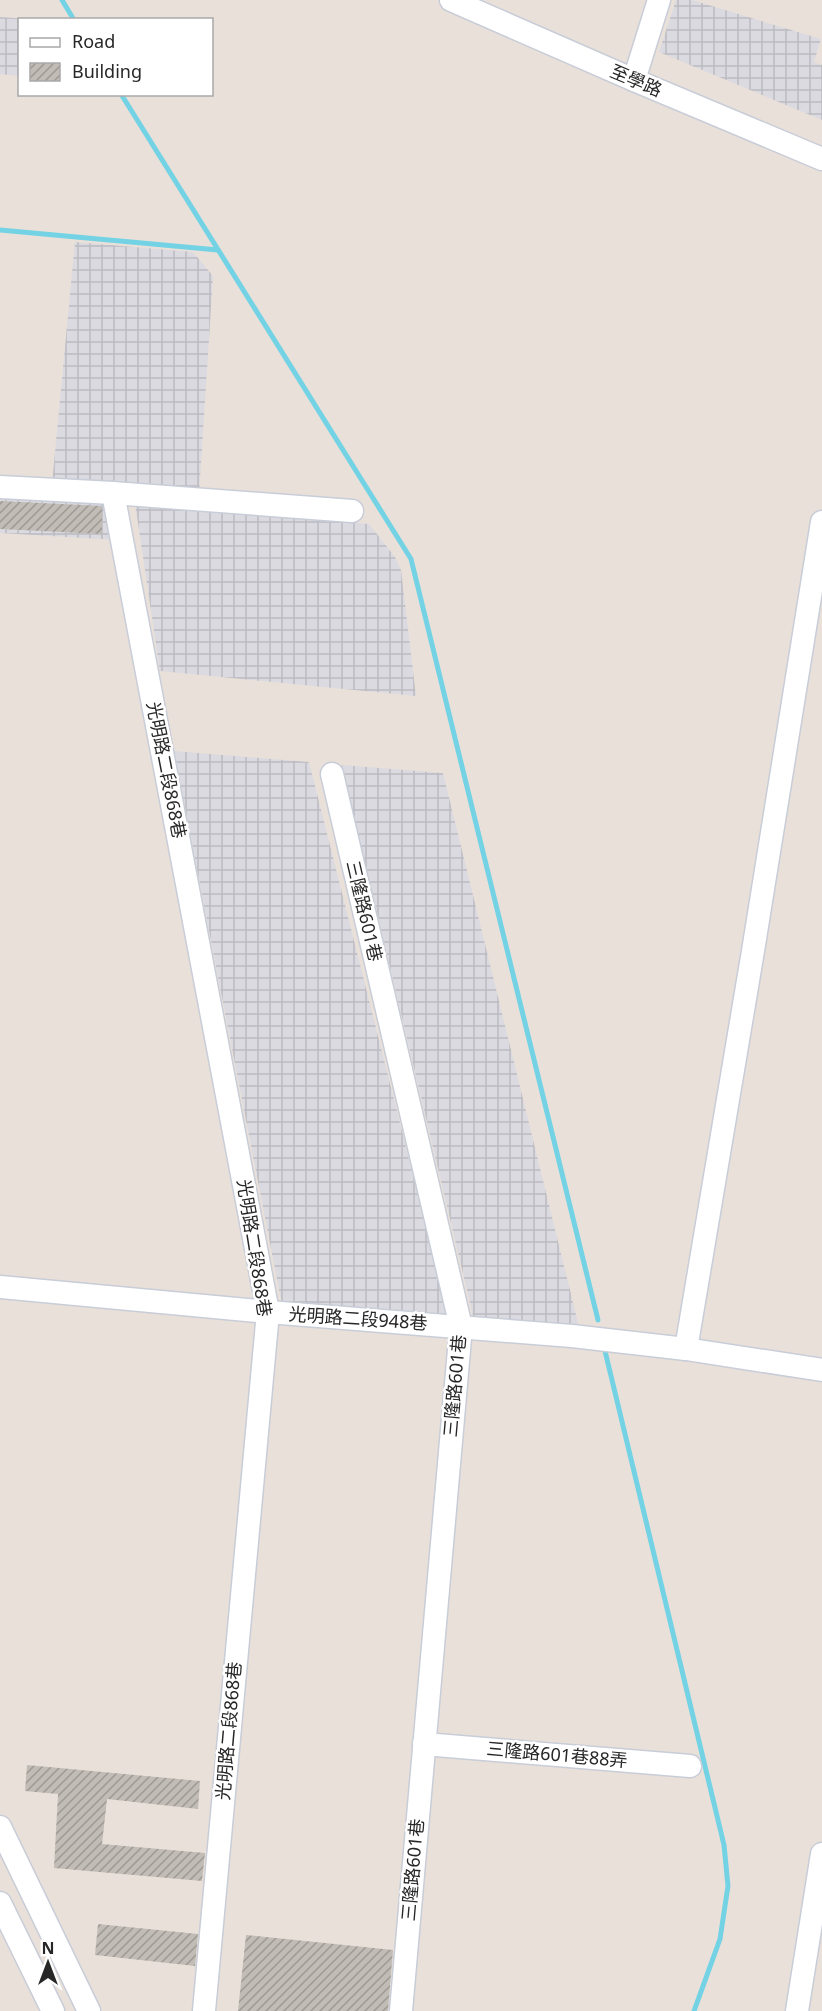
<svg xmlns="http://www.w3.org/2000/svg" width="822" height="2011" font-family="'Noto Sans','Noto Sans TC',sans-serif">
<defs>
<pattern id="industrial-grid" width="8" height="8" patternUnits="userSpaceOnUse" patternTransform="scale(1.5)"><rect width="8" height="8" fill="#dbdae1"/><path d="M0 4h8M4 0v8" fill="none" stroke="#bcbbc1"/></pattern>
<pattern id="building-hatch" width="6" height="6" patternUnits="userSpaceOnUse" patternTransform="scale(1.5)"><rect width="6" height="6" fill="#c1bcb5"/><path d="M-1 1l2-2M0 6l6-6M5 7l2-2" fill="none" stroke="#9d9993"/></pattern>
</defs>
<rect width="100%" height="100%" fill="#e9e0d9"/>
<g fill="url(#industrial-grid)">
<path d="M676 0H692L821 39 814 62 822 65V120L659 52Z"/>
<path d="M0 17 30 19 20 20 19 76 0 74Z"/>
<path d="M75 242 193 252 213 276 199 495 52 484Z"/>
<path d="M0 498 111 501 117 540 0 533Z"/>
<path d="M135 503 369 524 395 557 401 570 416 696 160 671Z"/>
<path d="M174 751 309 762 449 1318 283 1310Z"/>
<path d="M342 765 443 773 580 1331 475 1324Z"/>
</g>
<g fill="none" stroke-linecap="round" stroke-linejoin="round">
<g stroke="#73d3e5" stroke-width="5">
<path d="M62 0 74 20"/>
<path d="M121 94 411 559 598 1320"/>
<path d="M0 230 218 250"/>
<path d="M605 1351 724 1845 728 1886 720 1939 694 2011"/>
</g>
</g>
<g fill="url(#building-hatch)">
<path d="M0 501 102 506V534L0 529Z"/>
<path d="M27 1765 200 1781 198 1809 107 1799 102 1844 205 1853 202 1881 54 1868 58 1794 25 1791Z"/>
<path d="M98 1924 198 1934 195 1966 95 1955Z"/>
<path d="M246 1935 393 1950 388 2011H238Z"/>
</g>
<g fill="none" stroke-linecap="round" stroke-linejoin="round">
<defs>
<g id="minor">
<path d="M451 0 634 80 822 159"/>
<path d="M634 80 659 0"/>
<path d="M0 487 113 493 352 511"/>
<path d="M113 493 268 1312 204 2011"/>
<path d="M332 774 461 1327 401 2011"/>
<path d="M0 1287 268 1312 572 1336 686 1349 822 1370"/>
<path d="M686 1349 753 951 822 522"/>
<path d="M424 1744 690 1766"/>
<path d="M0 1827 89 2011"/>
<path d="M0 1903 53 2011"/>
<path d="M797 2011 822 1854"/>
</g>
</defs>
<use href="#minor" stroke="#c8cdd8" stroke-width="25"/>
<use href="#minor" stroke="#fff" stroke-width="22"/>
</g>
<g text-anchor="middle" stroke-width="5" stroke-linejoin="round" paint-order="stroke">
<g font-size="18" fill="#272727" stroke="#fff">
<text transform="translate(636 81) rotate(23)" y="6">至學路</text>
<text transform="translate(166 770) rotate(79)" y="6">光明路二段868巷</text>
<text transform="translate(364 911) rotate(77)" y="6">三隆路601巷</text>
<text transform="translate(254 1248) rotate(81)" y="6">光明路二段868巷</text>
<text transform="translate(358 1319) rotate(4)" y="6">光明路二段948巷</text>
<text transform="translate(455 1386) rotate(-85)" y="6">三隆路601巷</text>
<text transform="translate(229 1731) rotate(-85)" y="6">光明路二段868巷</text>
<text transform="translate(557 1755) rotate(5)" y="6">三隆路601巷88弄</text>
<text transform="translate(413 1870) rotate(-85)" y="6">三隆路601巷</text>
</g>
</g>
<rect x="18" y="18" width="195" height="78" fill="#ffffff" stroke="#a9a9a9" stroke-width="1.5"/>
<rect x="30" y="38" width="30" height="9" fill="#ffffff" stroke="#a9a9a9" stroke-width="1.5"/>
<text x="72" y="48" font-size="18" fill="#272727">Road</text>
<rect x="30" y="63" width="30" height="18" fill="url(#building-hatch)" stroke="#a9a9a9" stroke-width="1.5"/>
<text x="72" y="78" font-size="18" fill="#272727">Building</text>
<g transform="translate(48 1963)" stroke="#ffffff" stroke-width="4.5" paint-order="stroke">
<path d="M0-4.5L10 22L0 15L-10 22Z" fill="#272727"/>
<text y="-9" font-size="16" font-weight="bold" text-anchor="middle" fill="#272727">N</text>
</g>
</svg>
